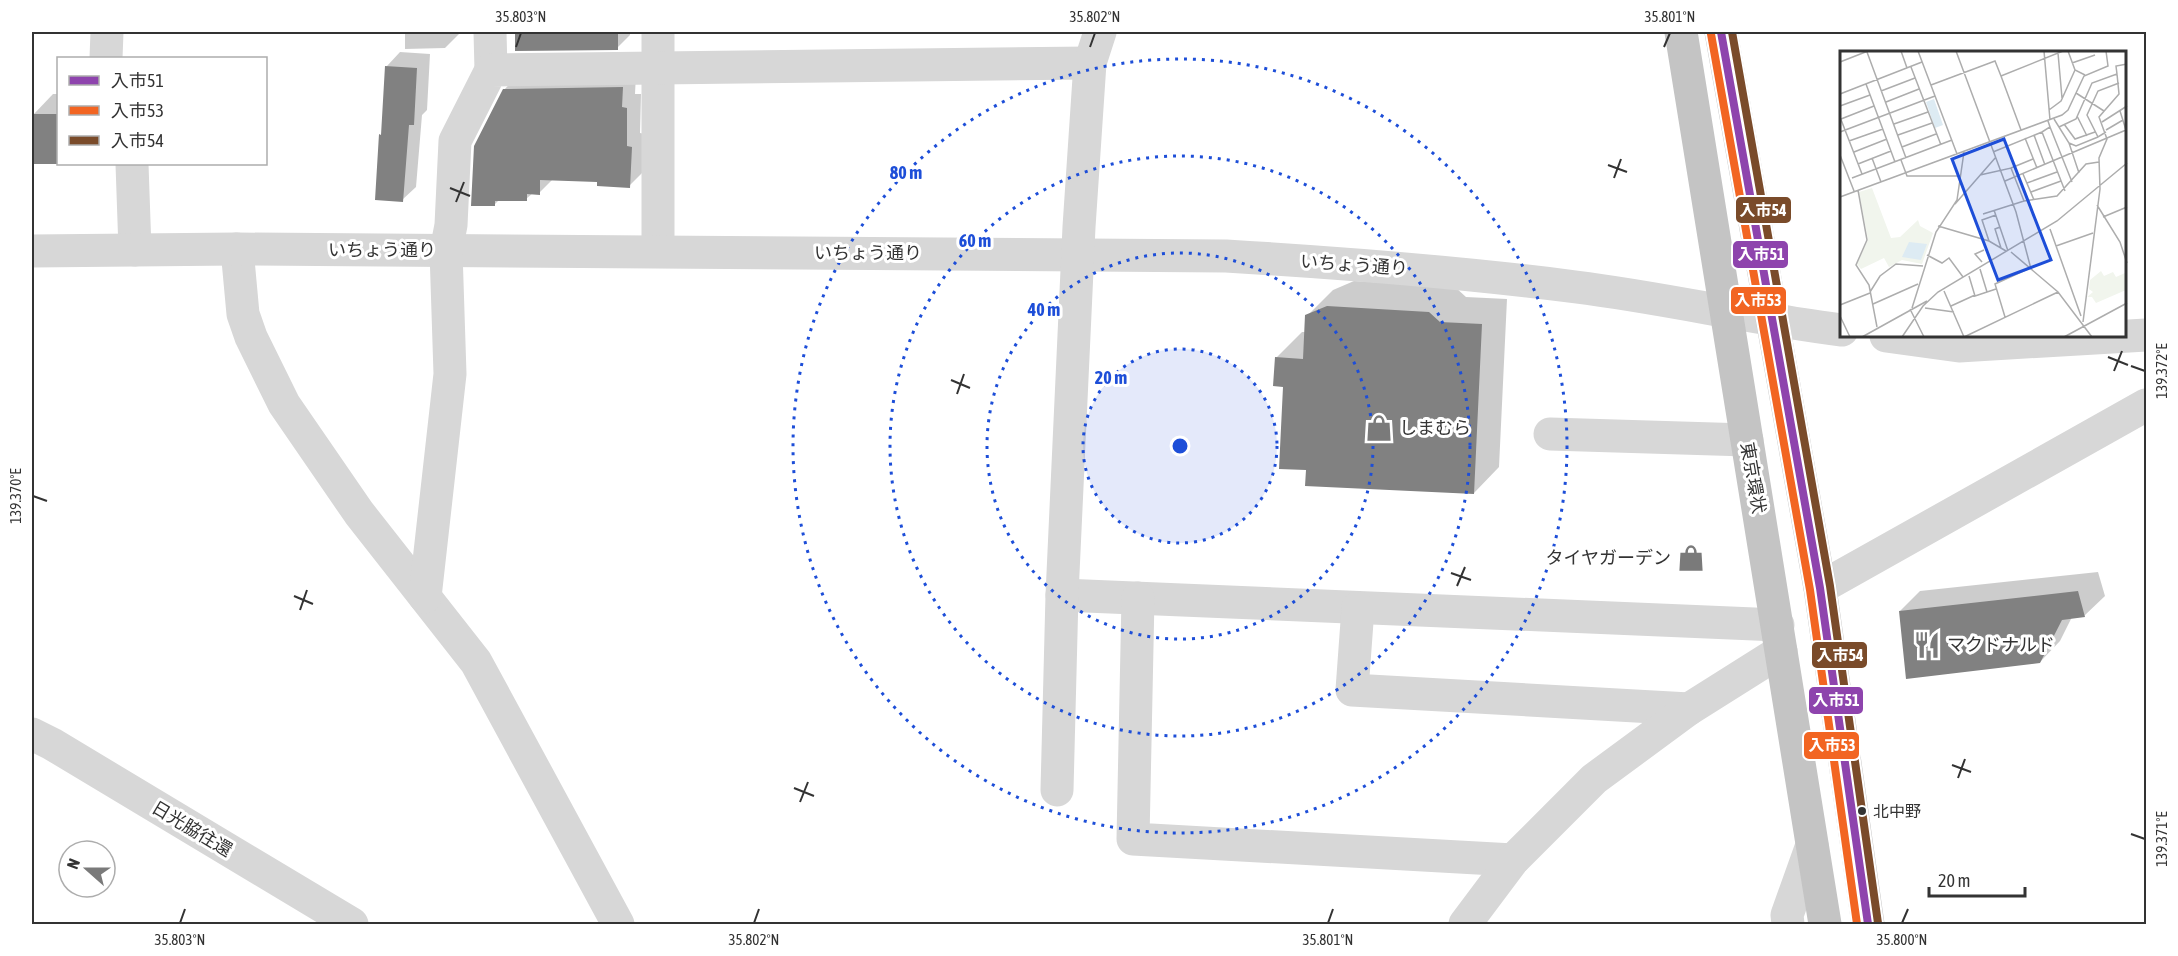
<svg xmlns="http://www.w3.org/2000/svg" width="2178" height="956" font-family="'Asap Condensed','Noto Sans JP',sans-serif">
<rect width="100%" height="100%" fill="#fff"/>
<g fill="#0003">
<path d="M405 32H459V34L445 48 405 49Z"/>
<path d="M516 32H630V35L617 48 516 49Z"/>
<path d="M400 52 430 54 427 110 422 115 416 187 402 200 383 133 387 66Z"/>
<path d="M636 74 635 94H641L640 133 645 134 643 172 629 186 599 181 553 179 539 193H533L526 199H500L494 205 504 90 518 75Z"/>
<path d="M53 94H58V163H34L33 115Z"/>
<path d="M1354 281 1455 287 1466 297 1507 299 1499 467 1474 493 1307 469 1276 358 1302 332H1306L1307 316 1333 290Z"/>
<path d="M2098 572 2105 596 2084 616 2072 617 2060 641 2040 662 1900 611 1920 591Z"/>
</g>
<g fill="#818181">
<path d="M515 32H618V50L515 51Z"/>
<path d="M385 66 417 68 414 125H409L403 202 375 200 379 134 381 135Z"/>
<path d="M623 87 622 107 627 108V146L632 147 630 188 597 186V182L540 180V195L527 194V201H495V206H471L474 146 503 89Z"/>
<rect x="32" y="114" width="26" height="50"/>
<path d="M1327 306 1429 312 1440 322 1482 324 1474 494 1305 486 1306 470 1279 469 1283 387 1273 386 1275 357 1303 359 1305 315Z"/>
<path d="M2078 591 2085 617 2062 620 2040 663 1906 679 1899 611Z"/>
</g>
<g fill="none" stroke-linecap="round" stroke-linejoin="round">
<g stroke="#d7d7d7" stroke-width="33">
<path d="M490 32 491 70"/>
<path d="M658 32V251"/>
<path d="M106 58 107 32"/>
<path d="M132 164 135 250"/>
<path d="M237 249 243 314 251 337 284 404 359 513 476 662 618 924"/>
<path d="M32 251 237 249 1226 256C1343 263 1460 272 1576 287 1665 298 1753 319 1842 330"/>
<path d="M1886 336 1959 346 2146 335"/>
<path d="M1550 434 1747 440"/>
<path d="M1820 588 2146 405"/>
<path d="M1062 595 1778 625"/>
<path d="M425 597 450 374 446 251 451 225 455 141 491 70 1090 63"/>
<path d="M1138 598 1133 839 1513 860"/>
<path d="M1358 608 1352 690 1689 709"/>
<path d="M32 734 52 744 352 924"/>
<path d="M1057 790 1062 595 1079 227 1090 63 1100 32"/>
<path d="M1465 924 1513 860 1594 779 1689 709 1781 651"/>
<path d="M1788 924 1787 915 1812 845"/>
</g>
<g stroke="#c4c4c4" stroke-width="33">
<path d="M1681 32 1825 924"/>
<path d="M1721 32 1820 588 1868 924"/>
</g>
<defs>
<path id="bus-1" d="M1721 32 1820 588 1868 924"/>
<path id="bus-2" d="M1711 34 1810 590 1857 924"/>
<path id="bus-3" d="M1732 32 1830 586 1878 923"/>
</defs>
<use href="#bus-1" stroke="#fff" stroke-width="12"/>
<use href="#bus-2" stroke="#fff" stroke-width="12"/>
<use href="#bus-3" stroke="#fff" stroke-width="12"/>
<use href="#bus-1" stroke="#8e44ad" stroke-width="8"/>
<use href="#bus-2" stroke="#f26522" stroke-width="8"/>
<use href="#bus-3" stroke="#7a4b2a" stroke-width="8"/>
</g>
<path fill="none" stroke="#333" stroke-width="2" d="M516 47 521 33M1090 47 1095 33M1664 47 1670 33M1608 165 1627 172M1614 178 1621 159M450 188 470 196M456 202 464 182M2108 357 2128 365M2131 366 2145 371M2114 371 2122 351M951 380 970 388M957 394 964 374M33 496 47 501M1451 573 1471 580M1457 586 1465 567M294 596 313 604M300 610 307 590M1952 765 1971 772M1958 778 1965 759M794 788 814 796M800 802 808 782M2131 834 2145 839M180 923 185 909M754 923 759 909M1328 923 1333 909M1902 923 1908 909"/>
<circle cx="1180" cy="446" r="97" fill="#1d4ed8" fill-opacity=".12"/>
<g fill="none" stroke="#1d4ed8" stroke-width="3" stroke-dasharray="3 6">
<circle cx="1180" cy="446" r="97"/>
<circle cx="1180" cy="446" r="193"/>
<circle cx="1180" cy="446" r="290"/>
<circle cx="1180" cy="446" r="387"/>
</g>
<defs>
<symbol id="shop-bare" viewBox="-9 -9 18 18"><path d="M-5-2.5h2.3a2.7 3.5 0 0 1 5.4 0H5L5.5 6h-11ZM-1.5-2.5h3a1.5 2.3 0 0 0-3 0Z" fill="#7a7a7a" stroke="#fff" stroke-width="2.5" paint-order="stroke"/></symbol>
<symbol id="restaurant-bare" viewBox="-9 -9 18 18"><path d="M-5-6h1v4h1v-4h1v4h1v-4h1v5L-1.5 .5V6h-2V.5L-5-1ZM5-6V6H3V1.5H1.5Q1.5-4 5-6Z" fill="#7a7a7a" stroke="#fff" stroke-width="2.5" paint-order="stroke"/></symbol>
</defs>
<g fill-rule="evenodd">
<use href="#shop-bare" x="1360" y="409" width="38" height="38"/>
<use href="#shop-bare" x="1672" y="539" width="38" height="38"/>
<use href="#restaurant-bare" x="1908" y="626" width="38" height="38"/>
</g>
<circle fill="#333" stroke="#fff" stroke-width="2" cx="1862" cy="811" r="5"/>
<g text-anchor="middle" stroke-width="6" stroke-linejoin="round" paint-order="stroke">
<g font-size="16" fill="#333" stroke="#fff" text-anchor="start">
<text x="1873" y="817">北中野</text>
</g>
<g font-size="18" fill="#333" stroke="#fff">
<text x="382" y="256">いちょう通り</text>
<text x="868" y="259">いちょう通り</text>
<text transform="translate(1354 265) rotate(4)" y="6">いちょう通り</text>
<text transform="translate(1753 478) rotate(80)" y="6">東京環状</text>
<text transform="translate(192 829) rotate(31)" y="6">日光脇往還</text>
</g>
<g font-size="18" fill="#333" stroke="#fff" text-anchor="start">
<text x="1399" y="434">しまむら</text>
<text x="1671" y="564" text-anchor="end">タイヤガーデン</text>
<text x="1947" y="651">マクドナルド</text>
</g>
</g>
<g transform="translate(1840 51)">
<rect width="286" height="286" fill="#fff"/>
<path d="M32 137 51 187 60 186 78 169 80 175 93 182 82 213 62 209 49 216 44 207 21 218 17 213 28 189 19 141ZM261 220 264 225 273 221 276 226 285 222 286 239 256 252 252 246H247L253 241 249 238 250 229Z" fill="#f1f5ed"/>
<path d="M94 48 103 74 95 77 86 51ZM69 191 87 193 81 209 62 206Z" fill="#ddebf3"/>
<path fill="none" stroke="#adadad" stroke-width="1.5" d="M61 0 67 17M78 0 117 103M116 0 176 161 191 218M204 0 210 69M228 0 235 19 245 24M27 1 66 107M218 2 222 47M0 11 28 0M232 12 255 4M71 16 101 94M161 25 181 79M26 33 55 111M91 34 155 10 161 25 223 0M41 40 75 27M236 42 264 60M0 43 82 11M46 51 79 38M0 55 30 44M209 59 221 50 235 19M237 65 247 85M0 66 22 123M1 68 34 55M214 68 229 92 239 122M262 71 287 55M54 73 88 61M224 73 235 88 255 81M210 76 232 131M219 76 236 68 252 32 277 23 276 15 287 13M266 79 283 69M0 81 95 45M202 81 225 140M266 81 258 86 247 64 258 40 279 32M58 84 92 72M194 84 205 114M185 87 197 117M9 90 43 78M229 92 236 95 258 86M62 96 96 83M14 101 47 88M153 101 202 81 210 76 208 70M0 104 14 140M32 107 41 131M61 109 67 125H121M18 113 51 100M171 117 193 108M183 123 194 149M140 124 171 117 184 150M12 127 112 89M165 130 286 79 280 60M187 132 217 121M18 139 27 189 16 214 29 234 37 276M191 141 221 130M0 146 222 64 228 59 244 25 268 15 266 0M115 153 156 106M257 154 280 191 287 212M154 159 168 200M143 163 184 150 217 145 246 113 259 111M263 166 287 156M98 175 149 190 166 200M160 176 155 178 161 197M210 178 241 265M149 190 142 169 156 164M216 195 253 182M171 201 218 241 252 286M87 204 102 212 109 207 123 226M142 211 135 203 144 199M140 218 147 241M129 225 135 245 156 238M104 240 124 286M30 241 40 225 56 213 83 215M33 253 78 233M0 254 30 242M111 255 135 244M72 257 96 181 117 149 124 101M85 257 114 261M70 258 84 286M0 265 10 286M165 266 155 233 190 217M243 271 260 138 259 107 267 88 259 66 279 43 277 23M22 286 87 250M62 286 83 255 98 241 217 170 287 112M124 286 218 241M224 286 287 252"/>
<path fill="#1d4ed8" fill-opacity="0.15" stroke="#1d4ed8" stroke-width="3" d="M164 88 211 209 158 229 112 108Z"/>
<rect width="286" height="286" fill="none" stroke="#333" stroke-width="3"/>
</g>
<circle cx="1180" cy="446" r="9" fill="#1d4ed8" stroke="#fff" stroke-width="3"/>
<g font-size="18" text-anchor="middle" font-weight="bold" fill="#1d4ed8" stroke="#fff" stroke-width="6" stroke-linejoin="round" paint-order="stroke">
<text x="906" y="179">80 m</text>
<text x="975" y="247">60 m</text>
<text x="1044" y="316">40 m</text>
<text x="1111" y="384">20 m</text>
</g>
<g stroke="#fff" stroke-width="2">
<rect x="1735" y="196" width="57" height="28" rx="6" fill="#7a4b2a"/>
<rect x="1732" y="240" width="57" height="29" rx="6" fill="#8e44ad"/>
<rect x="1730" y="286" width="57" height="29" rx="6" fill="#f26522"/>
<rect x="1811" y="641" width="57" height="28" rx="6" fill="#7a4b2a"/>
<rect x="1808" y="686" width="56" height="29" rx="6" fill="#8e44ad"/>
<rect x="1803" y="731" width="57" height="29" rx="6" fill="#f26522"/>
</g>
<g font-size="16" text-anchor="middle" font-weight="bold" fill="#fff">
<text x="1763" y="216">入市54</text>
<text x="1761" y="260">入市51</text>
<text x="1758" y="306">入市53</text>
<text x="1840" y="661">入市54</text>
<text x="1836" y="706">入市51</text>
<text x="1832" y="751">入市53</text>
</g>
<rect width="2178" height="956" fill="none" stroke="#ffffff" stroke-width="66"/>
<rect x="57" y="57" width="210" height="108" fill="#ffffff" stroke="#adadad" stroke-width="1.5"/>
<rect x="69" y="76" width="30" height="9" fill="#8e44ad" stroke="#adadad" stroke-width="1.5"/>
<text x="111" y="87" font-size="18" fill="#333333">入市51</text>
<rect x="69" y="106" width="30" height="9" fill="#f26522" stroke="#adadad" stroke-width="1.5"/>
<text x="111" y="117" font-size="18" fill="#333333">入市53</text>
<rect x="69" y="136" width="30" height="9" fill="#7a4b2a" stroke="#adadad" stroke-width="1.5"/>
<text x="111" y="147" font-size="18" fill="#333333">入市54</text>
<g transform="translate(87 869) rotate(291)"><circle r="28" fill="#ffffff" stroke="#adadad" stroke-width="1.5"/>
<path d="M0-4.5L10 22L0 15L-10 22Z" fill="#7a7a7a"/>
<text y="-9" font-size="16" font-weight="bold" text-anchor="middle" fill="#333333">N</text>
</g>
<path d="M1929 887v9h96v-9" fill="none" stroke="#333333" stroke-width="3"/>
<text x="1938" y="887" font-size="18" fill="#333333" stroke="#ffffff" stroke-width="4.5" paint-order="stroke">20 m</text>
<rect x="33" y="33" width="2112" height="890" fill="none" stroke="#333" stroke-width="2"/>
<g font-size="15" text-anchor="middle" fill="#333">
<text x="521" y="22">35.803°N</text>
<text x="1095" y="22">35.802°N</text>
<text x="1670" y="22">35.801°N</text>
<text transform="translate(2162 371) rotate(-90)" y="5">139.372°E</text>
<text transform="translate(16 496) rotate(-90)" y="5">139.370°E</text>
<text transform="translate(2162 839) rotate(-90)" y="5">139.371°E</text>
<text x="180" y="945">35.803°N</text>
<text x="754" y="945">35.802°N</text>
<text x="1328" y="945">35.801°N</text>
<text x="1902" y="945">35.800°N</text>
</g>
</svg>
